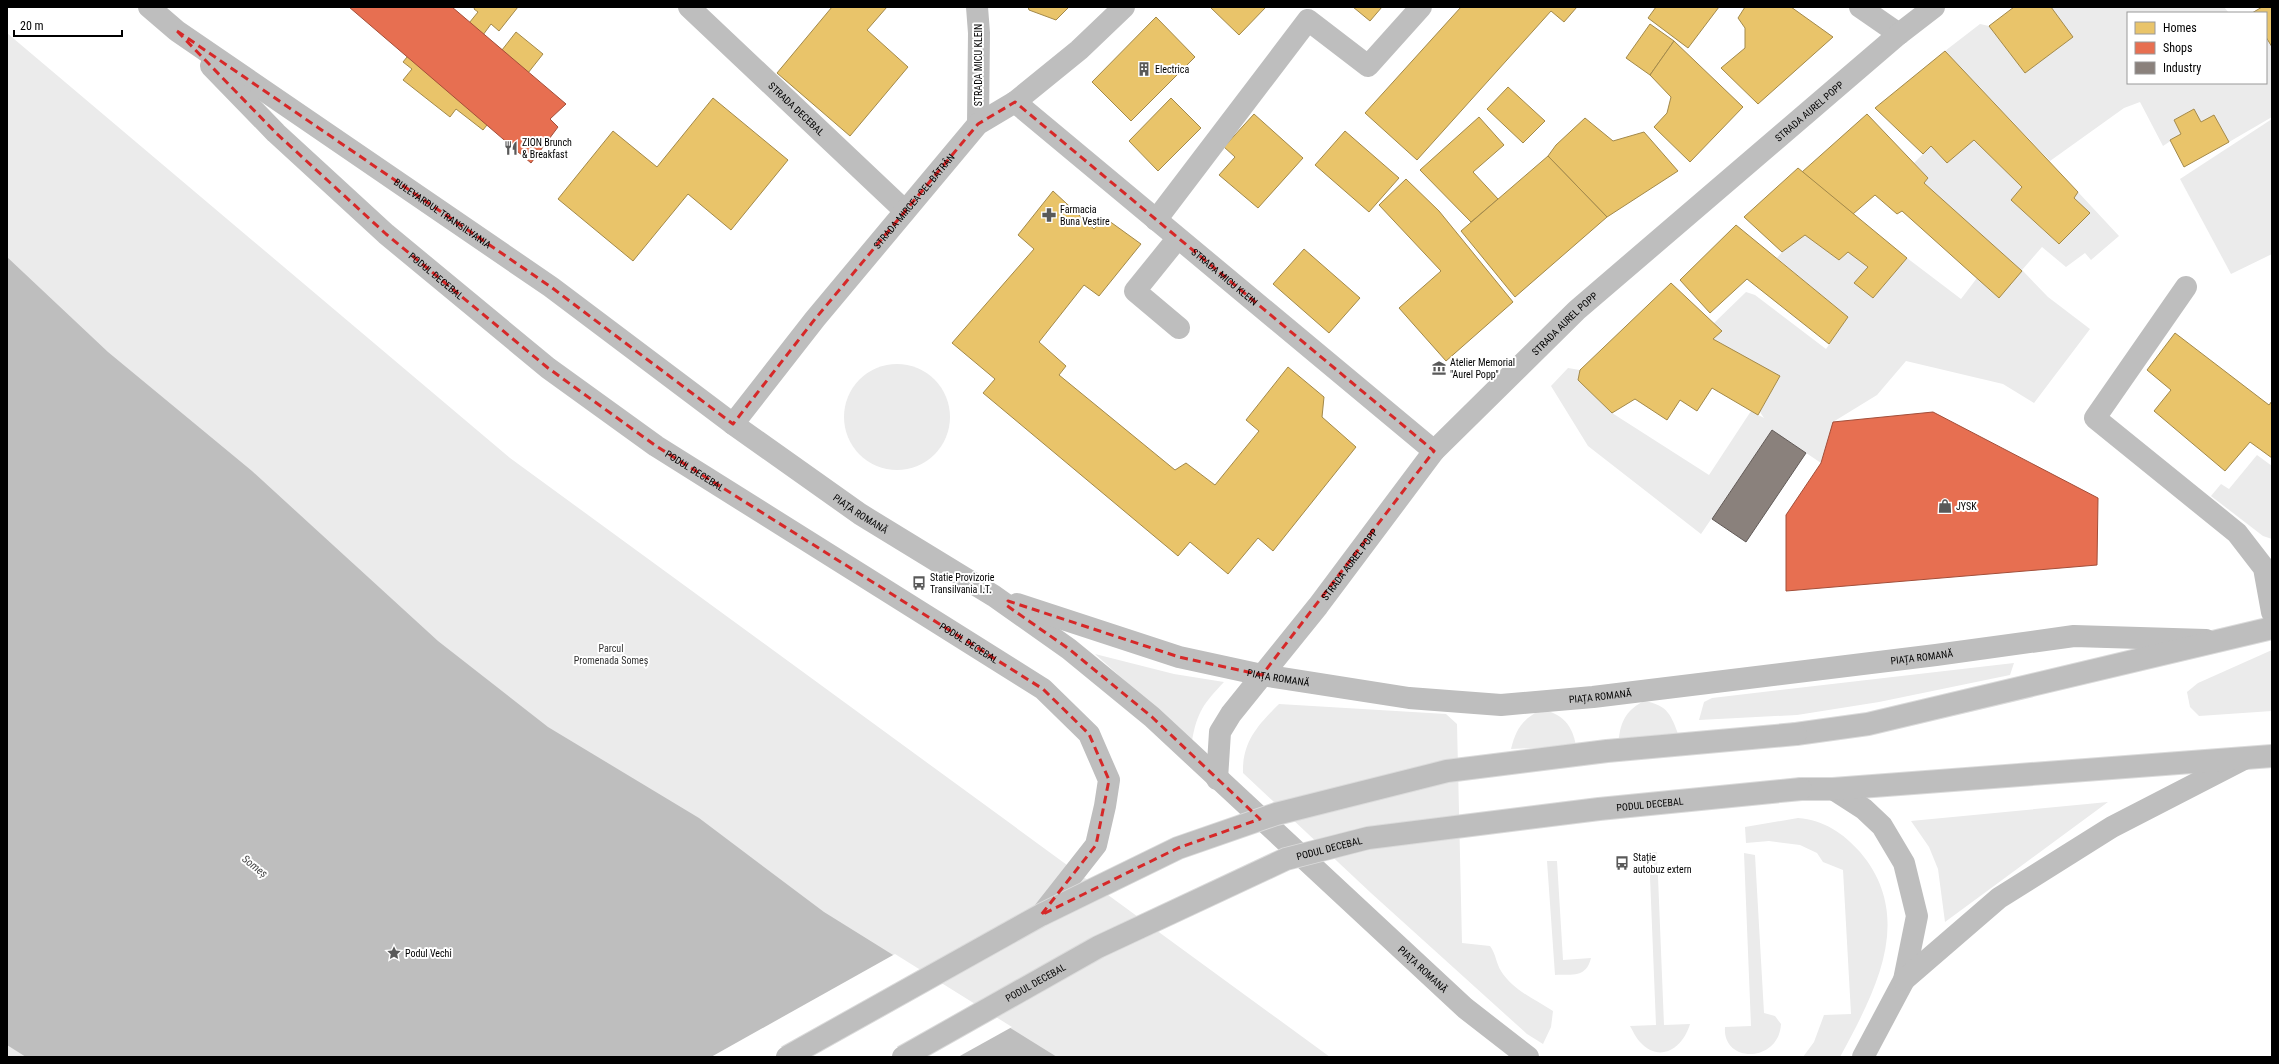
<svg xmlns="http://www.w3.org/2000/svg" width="2279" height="1064" font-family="'Roboto Condensed',sans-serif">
<rect width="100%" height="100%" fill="#fff"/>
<g fill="#ebebeb">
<path d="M2051 7H2224L2229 13H2128V83H2266V37L2272 47V117L2229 142 2214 115 2201 122 2193 109 2174 120 2181 134 2163 146 2140 102 2124 108 2050 161 1945 51 1980 24 1989 26 2025 73 2073 37Z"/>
<path d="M7 33 510 458 1330 1057H7Z"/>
<path d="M2272 119V254L2231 274 2180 179Z"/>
<path d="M1974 140 2022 187 2011 200 2058 244 2090 213 2074 198 2078 192 2119 236 2091 260 2085 253 2066 267 2042 247 2022 270 2048 297 2090 329 2034 403 2003 384 1906 361 1877 395 1833 422 1821 463 1772 430 1701 534 1588 446 1551 386 1568 368 1580 370 1578 380 1612 413 1709 475 1751 411 1764 418 1760 412 1780 377 1713 339 1722 331 1713 324 1746 292 1755 295 1826 349 1848 317 1777 258 1782 252 1805 235 1839 260 1848 252 1868 267 1854 283 1873 298 1907 258 1961 299 1977 278 1999 298 2021 270 1924 183 1928 178 1914 163 1931 146 1947 163Z"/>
<circle cx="897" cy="417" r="53"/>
<path d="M2257 455 2272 466V539L2263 536 2211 496 2221 484 2229 489Z"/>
<path d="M2272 650V711L2199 716 2190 707 2187 692 2198 683Z"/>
<path d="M1095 654 1174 674 1224 682C1204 703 1197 712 1192 741Z"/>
<path d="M2014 663 2010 675 1879 702 1797 715 1699 720 1704 702 1712 698Z"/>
<path d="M1644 701C1668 705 1671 715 1679 736L1619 738C1621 720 1628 709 1644 701Z"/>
<path d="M1279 704 1446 714 1457 724 1462 943 1490 946C1496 954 1496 963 1501 971 1513 990 1534 999 1553 1011L1551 1027 1543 1044 1527 1034 1371 893 1243 773C1242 742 1258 725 1279 704Z"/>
<path d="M1542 709C1563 715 1572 724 1576 746L1511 749C1516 728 1523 719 1542 709Z"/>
<path d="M2108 802 1945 922 1938 869 1929 847 1911 821Z"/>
<path d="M1798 818C1824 820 1843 833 1860 852 1916 918 1875 992 1840 1057H1803L1814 1042 1824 1015 1851 1014 1843 870 1823 862 1817 853 1800 845 1769 841 1746 843 1745 827Z"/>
<path d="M1649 852H1657L1664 1025 1690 1024C1683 1048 1660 1064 1640 1042 1636 1038 1633 1031 1630 1026L1656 1025Z"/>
<path d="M1744 853 1755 855 1764 1013 1775 1016 1781 1024C1779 1063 1722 1064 1725 1027L1751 1026Z"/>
<path d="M1547 861H1557L1563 960 1591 958C1586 978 1573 974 1555 975Z"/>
</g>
<path fill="#bebebe" d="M7 257 108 352 252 471 438 641 548 727 699 818 824 912 1057 1057H26L7 1045Z"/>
<path fill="#fff" d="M895 954 1012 1027 958 1057H711Z"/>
<g fill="#e9c46a" stroke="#a3894a">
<path d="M475 7H518L499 31 491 24 483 35 502 50 516 32 543 54 483 130 456 109 450 117 403 80 412 69 403 62 427 32 434 38 447 22 461 33 478 12 474 9Z"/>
<path d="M832 7H887L867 30 908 67 850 136 777 73Z"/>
<path d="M1028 7H1069L1056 20 1029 10Z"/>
<path d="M1210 7H1266L1239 35Z"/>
<path d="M1353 7H1382L1370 21Z"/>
<path d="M1461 7H1577L1564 22 1551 11 1417 160 1365 113Z"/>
<path d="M1656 7H1719L1688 48 1648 18Z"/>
<path d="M1745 7H1791L1833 37 1758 104 1721 68 1745 48V28L1738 18Z"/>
<path d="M2014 7H2051L2073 37 2025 73 1989 26Z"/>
<path d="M2262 7H2272V47L2266 37V13H2252Z"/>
<path d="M1156 17 1195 57 1131 121 1092 82Z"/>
<path d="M1650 24 1674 41 1650 75 1626 58Z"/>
<path d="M1674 41 1743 107 1690 162 1654 127 1667 113 1671 97 1650 75Z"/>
<path d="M1945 51 2078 192 2074 198 2090 213 2059 244 2011 200 2022 187 1974 140 1947 163 1931 146 1923 154 1875 108Z"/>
<path d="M1508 87 1545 121 1523 143 1487 109Z"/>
<path d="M713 98 788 160 731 230 688 194 633 261 558 199 613 131 657 167Z"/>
<path d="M1171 98 1201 128 1158 171 1129 141Z"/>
<path d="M2194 109 2201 122 2214 115 2229 142 2184 167 2170 140 2181 134 2174 120Z"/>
<path d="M1254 114 1303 158 1258 208 1219 175 1235 157 1224 147Z"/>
<path d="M1867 114 1928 178 1924 183 2022 271 1999 298 1902 211 1897 214 1875 195 1853 214 1802 172Z"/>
<path d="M1479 117 1504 145 1473 172 1498 199 1471 222 1420 170Z"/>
<path d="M1585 118 1613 141 1644 132 1678 171 1607 217 1548 156 1556 145Z"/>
<path d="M1345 131 1399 178 1369 212 1315 165Z"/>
<path d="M1548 156 1607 217 1515 297 1461 231Z"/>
<path d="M1798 168 1907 258 1873 298 1854 283 1868 267 1848 252 1839 260 1805 235 1782 252 1744 217Z"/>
<path d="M1406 179 1439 211 1513 302 1446 361 1399 308 1441 271 1379 205Z"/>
<path d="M1053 191 1094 229 1105 218 1141 244 1099 296 1084 285 1039 342 1066 366 1059 375 1175 470 1186 463 1215 485 1259 431 1246 420 1288 367 1324 397 1322 417 1356 447 1273 551 1258 538 1228 574 1190 542 1178 556 983 393 995 379 952 343 1034 249 1018 235Z"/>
<path d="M1736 225 1848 317 1829 344 1747 279 1710 313 1680 280Z"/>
<path d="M1304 249 1360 298 1329 333 1273 284Z"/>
<path d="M1671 283 1722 331 1713 339 1780 376 1758 415 1712 388 1697 411 1680 400 1667 420 1635 399 1612 413 1578 380 1580 370Z"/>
<path d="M2175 333 2269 405 2272 401V458L2250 442 2225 471 2154 411 2171 390 2147 370Z"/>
</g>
<g fill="#e76f51" stroke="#a24e39">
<path d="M349 7H452L566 104 550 119 558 127 531 163Z"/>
<path d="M1933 412 2098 498 2097 565 1786 591V515L1821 463 1833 422Z"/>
</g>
<path fill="#8a817c" stroke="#615a57" d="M1772 430 1806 453 1746 542 1712 519Z"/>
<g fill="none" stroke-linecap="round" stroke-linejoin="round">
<defs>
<g id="major">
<path d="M1796 734 1868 724 2272 628"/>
<path d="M1801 789H1833L2272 756"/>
</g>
</defs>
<use href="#major" stroke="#dbdbdb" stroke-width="24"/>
<g stroke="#bebebe" stroke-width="22">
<path id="s1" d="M149 7 177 31 551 287 733 424 860 514 994 596 1069 649 1152 717 1465 1008 1528 1057"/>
<path id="s2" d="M689 7 905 211"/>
<path d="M977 7 979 33 978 124"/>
<path d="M1860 7 1899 34"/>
<path id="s3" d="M211 66 276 133 386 234 548 368 656 446 1043 689 1089 734 1109 780 1105 806 1096 845 1041 915"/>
<path id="s4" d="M1015 102 1434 451"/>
<path d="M1156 220 1308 20 1368 66 1421 7"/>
<path d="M1177 239 1135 291 1179 328"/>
<path d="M2186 287 2095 418 2237 533 2264 568 2272 612"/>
<path id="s5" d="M733 424 815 319 978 124 1015 102 1079 50 1124 7"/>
<path id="s6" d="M1017 604 1179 657 1262 675 1409 698 1501 705 1593 697 1936 655 2074 636 2206 640"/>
<path id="s7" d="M1217 779 1220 732 1231 714 1318 606 1434 451 1577 310 1899 34 1934 7"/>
<path d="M1833 789 1864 809 1882 826 1904 863 1917 916 1904 980 1863 1057"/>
<path d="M1904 980 1999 898 2112 827 2244 759"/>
</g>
<use href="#major" stroke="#bebebe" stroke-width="22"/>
<defs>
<g id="major-bridge">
<path d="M787 1057 1041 915 1178 848 1276 814 1447 771 1607 751 1796 734"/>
<path id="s8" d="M903 1057 1098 947 1286 859 1368 838 1599 809 1801 789"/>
</g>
</defs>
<use href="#major-bridge" stroke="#dbdbdb" stroke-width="24" stroke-linecap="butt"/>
<use href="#major-bridge" stroke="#bebebe" stroke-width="22"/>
</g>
<path fill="none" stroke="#d62828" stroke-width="3" stroke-dasharray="8 5" stroke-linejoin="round" d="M177 31 551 287 733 424 815 319 978 124 1015 102 1434 451 1262 675 1179 657 1008 601 1006 605 1069 649 1152 717 1260 819 1178 848 1041 915 1096 845 1109 780 1089 734 1043 689 656 446 548 368 386 234 276 133Z"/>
<defs>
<symbol id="building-bare" viewBox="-9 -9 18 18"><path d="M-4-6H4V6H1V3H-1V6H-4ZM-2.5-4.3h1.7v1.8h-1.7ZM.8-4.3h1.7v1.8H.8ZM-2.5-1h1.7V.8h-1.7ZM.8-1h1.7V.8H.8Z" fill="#595959" stroke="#fff" stroke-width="2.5" paint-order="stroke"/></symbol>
<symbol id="restaurant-bare" viewBox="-9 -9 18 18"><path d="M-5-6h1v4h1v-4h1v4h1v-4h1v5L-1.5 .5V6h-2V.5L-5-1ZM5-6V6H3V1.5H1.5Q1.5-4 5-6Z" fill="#595959" stroke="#fff" stroke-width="2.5" paint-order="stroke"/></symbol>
<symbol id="pharmacy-bare" viewBox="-9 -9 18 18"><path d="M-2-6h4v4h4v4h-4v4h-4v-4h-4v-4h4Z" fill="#595959" stroke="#fff" stroke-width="2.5" paint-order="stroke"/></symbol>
<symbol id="museum-bare" viewBox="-9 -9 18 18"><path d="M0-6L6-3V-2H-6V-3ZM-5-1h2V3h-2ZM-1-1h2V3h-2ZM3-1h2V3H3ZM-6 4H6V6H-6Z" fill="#595959" stroke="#fff" stroke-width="2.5" paint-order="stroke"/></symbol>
<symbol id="shop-bare" viewBox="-9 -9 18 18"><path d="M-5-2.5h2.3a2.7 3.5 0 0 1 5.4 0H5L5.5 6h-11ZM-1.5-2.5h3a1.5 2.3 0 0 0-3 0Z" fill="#595959" stroke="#fff" stroke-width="2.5" paint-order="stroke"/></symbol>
<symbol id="bus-bare" viewBox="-9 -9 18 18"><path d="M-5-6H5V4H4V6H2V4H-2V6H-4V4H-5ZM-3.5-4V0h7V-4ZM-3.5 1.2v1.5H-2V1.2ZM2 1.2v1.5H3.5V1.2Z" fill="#595959" stroke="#fff" stroke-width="2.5" paint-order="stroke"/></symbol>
<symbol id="sight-bare" viewBox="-9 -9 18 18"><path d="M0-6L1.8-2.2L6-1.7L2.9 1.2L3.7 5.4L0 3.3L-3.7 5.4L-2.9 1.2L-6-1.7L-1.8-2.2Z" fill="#595959" stroke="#fff" stroke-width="2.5" paint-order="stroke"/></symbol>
</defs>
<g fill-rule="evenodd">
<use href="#building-bare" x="1134" y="59" width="20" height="20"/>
<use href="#restaurant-bare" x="501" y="138" width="20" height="20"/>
<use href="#pharmacy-bare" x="1039" y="205" width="20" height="20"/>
<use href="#museum-bare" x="1429" y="358" width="20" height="20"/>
<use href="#shop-bare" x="1935" y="496" width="20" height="20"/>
<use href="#bus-bare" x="909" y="573" width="20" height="20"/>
<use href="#bus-bare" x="1612" y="853" width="20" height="20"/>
<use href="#sight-bare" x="384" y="943" width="20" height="20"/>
</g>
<g text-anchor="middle" stroke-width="4" stroke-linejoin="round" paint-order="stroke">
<g font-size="10" fill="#000" stroke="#fff">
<text transform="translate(978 65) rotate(-90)" y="4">STRADA MICU KLEIN</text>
<text dy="4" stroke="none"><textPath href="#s2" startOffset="148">STRADA DECEBAL</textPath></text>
<text dy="4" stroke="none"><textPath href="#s7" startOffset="907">STRADA AUREL POPP</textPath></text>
<text dy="4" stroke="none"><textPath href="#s5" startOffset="287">STRADA MIRCEA CEL BĂTRÂN</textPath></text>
<text dy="4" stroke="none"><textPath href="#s1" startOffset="359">BULEVARDUL TRANSILVANIA</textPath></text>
<text dy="4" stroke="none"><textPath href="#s3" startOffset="308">PODUL DECEBAL</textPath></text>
<text dy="4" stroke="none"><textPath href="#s4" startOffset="273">STRADA MICU KLEIN</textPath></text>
<text dy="4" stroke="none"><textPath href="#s7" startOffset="583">STRADA AUREL POPP</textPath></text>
<text dy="4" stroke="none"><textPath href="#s3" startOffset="632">PODUL DECEBAL</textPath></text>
<text dy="4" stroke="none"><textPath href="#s1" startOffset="874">PIAȚA ROMANĂ</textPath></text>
<text dy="4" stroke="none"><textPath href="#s7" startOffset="259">STRADA AUREL POPP</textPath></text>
<text dy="4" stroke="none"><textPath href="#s3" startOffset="956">PODUL DECEBAL</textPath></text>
<text dy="4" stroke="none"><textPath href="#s6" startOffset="920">PIAȚA ROMANĂ</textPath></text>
<text dy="4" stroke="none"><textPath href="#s6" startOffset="272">PIAȚA ROMANĂ</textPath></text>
<text dy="4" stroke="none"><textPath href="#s6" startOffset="596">PIAȚA ROMANĂ</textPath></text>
<text dy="4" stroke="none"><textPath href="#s8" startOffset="800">PODUL DECEBAL</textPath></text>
<text dy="4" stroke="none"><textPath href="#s8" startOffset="476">PODUL DECEBAL</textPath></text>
<text dy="4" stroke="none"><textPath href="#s1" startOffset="1600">PIAȚA ROMANĂ</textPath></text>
<text dy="4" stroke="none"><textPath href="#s8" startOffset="152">PODUL DECEBAL</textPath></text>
</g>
<g font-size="10" fill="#000" stroke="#fff" text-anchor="start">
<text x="1155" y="73">Electrica</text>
<text x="522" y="146">ZION Brunch<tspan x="522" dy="12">&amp; Breakfast</tspan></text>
<text x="1060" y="213">Farmacia<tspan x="1060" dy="12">Buna Vestire</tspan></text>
<text x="1450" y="366">Atelier Memorial<tspan x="1450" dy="12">"Aurel Popp"</tspan></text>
<text x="1956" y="510">JYSK</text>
<text x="930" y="581">Statie Provizorie<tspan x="930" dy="12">Transilvania I.T.</tspan></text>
<text x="1633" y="861">Stație<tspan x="1633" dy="12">autobuz extern</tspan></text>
<text x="405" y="957">Podul Vechi</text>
</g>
<g font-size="10" fill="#323232" stroke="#fff">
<text x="611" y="652">Parcul<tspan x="611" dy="12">Promenada Someș</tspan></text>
</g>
<g font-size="11" font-style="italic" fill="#434343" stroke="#fff">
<text transform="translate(255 866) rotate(38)" y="4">Someș</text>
</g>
</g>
<rect width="2279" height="1064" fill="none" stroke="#000000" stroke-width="16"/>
<rect x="2127" y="12" width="140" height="72" fill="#ffffff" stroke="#999999"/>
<rect x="2135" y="22" width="20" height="12" fill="#e9c46a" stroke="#999999"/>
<text x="2163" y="32" font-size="12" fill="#000000">Homes</text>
<rect x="2135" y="42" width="20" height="12" fill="#e76f51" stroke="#999999"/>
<text x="2163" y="52" font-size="12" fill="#000000">Shops</text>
<rect x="2135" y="62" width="20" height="12" fill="#8a817c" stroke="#999999"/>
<text x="2163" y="72" font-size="12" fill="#000000">Industry</text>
<path d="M14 30v6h108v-6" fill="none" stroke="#000000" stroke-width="2"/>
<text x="20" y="30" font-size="12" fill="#000000" stroke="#ffffff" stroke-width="3" paint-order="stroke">20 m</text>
</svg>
